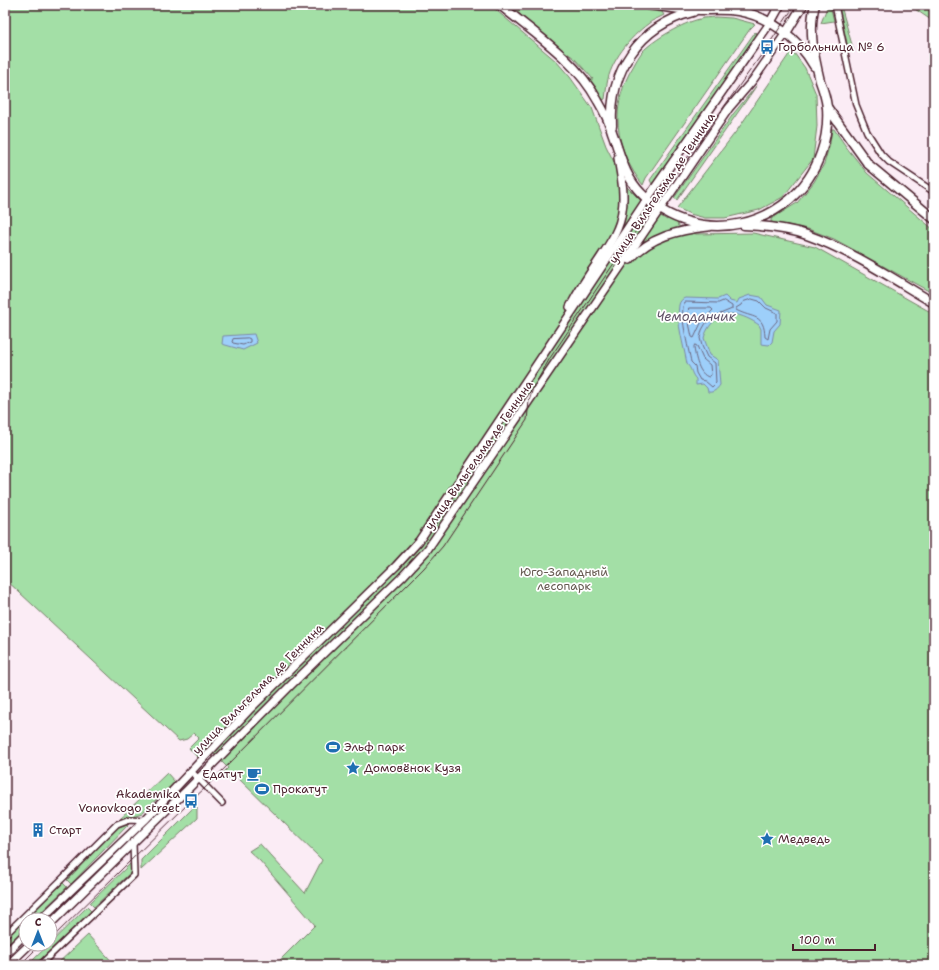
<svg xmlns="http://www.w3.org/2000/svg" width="939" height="970" font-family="'Shantell Sans',sans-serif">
<rect width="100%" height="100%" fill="#fbecf5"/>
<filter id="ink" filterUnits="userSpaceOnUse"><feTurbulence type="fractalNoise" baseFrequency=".025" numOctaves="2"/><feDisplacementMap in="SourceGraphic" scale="8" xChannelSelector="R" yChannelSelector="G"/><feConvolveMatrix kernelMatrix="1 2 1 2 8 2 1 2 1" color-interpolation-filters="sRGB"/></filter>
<g filter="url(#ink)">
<g fill="#a3dfa6" stroke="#767f68">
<path d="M5 5H490L556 61 570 77 592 108 606 146 626 186 647 207 667 220V218L679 224 677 225 696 234 753 233 815 247 934 314V965H275L315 925 260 861 249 851 260 844 305 893 322 860 236 776 234 778H218L228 768 207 747 197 757 189 748 199 738 194 733 187 739 179 741 5 579Z"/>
<path d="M510 5H634L650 11 662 12 664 15C659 18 652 20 648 24 630 37 610 62 607 84 606 89 606 94 605 99L602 100 588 79H593L574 58 546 38Z"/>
<path d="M828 5H830L834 21 821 23Z"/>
<path d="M909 5H934V22Z"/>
<path d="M839 6H841L854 52 851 51 848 48Z"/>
<path d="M715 17 732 18 755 24 750 29 646 178 643 185C614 149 609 105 634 65 636 61 639 56 642 52 653 40 684 22 700 19 705 17 710 18 715 17Z"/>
<path d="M755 32 757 34 652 184 650 180Z"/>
<path d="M792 50 805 68 816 94 817 126 813 159 783 197 759 210 725 218H705L690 214 677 208 738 129Z"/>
<path d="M757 85 677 200 674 198 734 113Z"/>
<path d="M832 129H834L847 148 867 173 934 230V294L834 239 808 229 771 222V219L797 203 814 182 824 164 830 143Z"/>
<path d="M167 773 175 782 142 813 117 821Z"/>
<path d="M195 806 197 807V818L141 870V860Z"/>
<path d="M126 824 128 825 71 884 67 880 117 828Z"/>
<path d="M130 864 131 867 130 873 94 907 90 903Z"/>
<path d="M63 883 67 887 33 920H26V927L5 947V939Z"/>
<path d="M87 907 91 911 36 965H28Z"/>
<path d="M88 935 115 965H56Z"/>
</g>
<g fill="#9dcffa" stroke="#7c89a7">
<path d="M750 295 761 297 767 305 781 310 780 324 774 331 772 342 769 345 761 344V329L759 325C752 320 742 315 733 314 719 312 707 326 704 338L710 355 718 360 720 385C717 389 714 393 708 392L707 388 703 384 696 385V379C691 374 692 369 687 364 684 346 676 322 679 305 680 301 682 299 685 298L718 299 725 296 730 301 737 303 739 299Z"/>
<path d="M254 334 257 343 243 350 222 344 223 336Z"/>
</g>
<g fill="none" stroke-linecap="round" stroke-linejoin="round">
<g stroke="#6b657e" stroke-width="1">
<path d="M752 299 759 301 766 308 777 313V321L770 329 768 339 765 337C764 313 753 319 736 310V308L741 305 743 302Z"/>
<path d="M724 301 732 306V309L713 317 706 323 702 330 700 338 702 346 707 357 715 363 716 383 712 387 705 381 700 380 696 373 695 366 691 362C689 350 678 310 685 302L718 303Z"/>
<path d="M689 308H711L713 310 702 321 694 338 692 337 688 318Z"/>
<path d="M248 338 250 339V342L243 345 233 343 232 342 233 339Z"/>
<path d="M695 345 697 346 703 359 710 365 711 375 709 377C699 375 695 357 694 347Z"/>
</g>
<defs>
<g id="minor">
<path d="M835 5 856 105 867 132 881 154 889 162 934 192"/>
<path d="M192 772 222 803"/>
<path d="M5 935 62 879 117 824 130 819 145 820"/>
<path d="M40 965 134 875 133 843"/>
</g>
<g id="secondary">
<path d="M630 260C649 237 679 230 708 227"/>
<path d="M570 307C578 292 587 277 597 263 608 246 620 230 622 211 625 193 621 176 618 158"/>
<path d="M40 920 145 820 249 710 396 566 419 541 647 199 770 23"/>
<path d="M50 924 187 790 291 685 402 577 427 550 729 108 753 80 786 33"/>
<path d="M5 954 26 933"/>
<path d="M8 965 30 944"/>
</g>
<g id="primary">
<path d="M500 5C535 34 576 60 598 101 604 111 609 121 612 132 620 153 624 176 641 193 696 251 795 229 821 153 826 139 828 122 827 107 826 99 823 89 820 81 814 56 808 30 815 5"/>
<path d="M653 5C669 8 685 10 701 10 713 10 726 9 738 11 769 16 799 39 814 66"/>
<path d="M770 23 780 5"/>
<path d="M786 33 803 5"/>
<path d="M827 107 868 164 934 219"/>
<path d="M612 126C609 71 639 26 693 12"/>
<path d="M744 225C765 226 787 228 807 235 852 251 893 279 934 303"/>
</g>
</defs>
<use href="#minor" stroke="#4a1f2b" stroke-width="8"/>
<use href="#secondary" stroke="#4a1f2b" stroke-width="10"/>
<use href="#primary" stroke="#4a1f2b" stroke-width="11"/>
<use href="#minor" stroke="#fff" stroke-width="5"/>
<use href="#secondary" stroke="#fff" stroke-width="7"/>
<use href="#primary" stroke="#fff" stroke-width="8"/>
<g stroke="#4a1f2b" stroke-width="1">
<path d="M50 940 191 801 206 787 424 568 443 546 527 420 529 401 533 388 550 358 654 204 767 47 795 5"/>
<path d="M20 965 41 944"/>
</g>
</g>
</g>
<defs>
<symbol id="bus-bare" viewBox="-9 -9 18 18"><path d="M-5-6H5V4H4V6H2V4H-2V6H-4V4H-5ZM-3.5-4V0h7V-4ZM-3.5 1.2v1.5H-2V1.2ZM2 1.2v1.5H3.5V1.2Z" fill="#1f6fb2" stroke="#fff" stroke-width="2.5" paint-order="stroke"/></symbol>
<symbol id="stadium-bare" viewBox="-9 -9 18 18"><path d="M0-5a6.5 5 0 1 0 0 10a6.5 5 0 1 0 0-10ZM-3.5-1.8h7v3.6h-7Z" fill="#1f6fb2" stroke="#fff" stroke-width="2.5" paint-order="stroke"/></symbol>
<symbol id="sight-bare" viewBox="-9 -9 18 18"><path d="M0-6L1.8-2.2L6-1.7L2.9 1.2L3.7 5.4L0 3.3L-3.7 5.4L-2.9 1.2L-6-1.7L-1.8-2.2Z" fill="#1f6fb2" stroke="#fff" stroke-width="2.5" paint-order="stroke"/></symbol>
<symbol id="cafe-bare" viewBox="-9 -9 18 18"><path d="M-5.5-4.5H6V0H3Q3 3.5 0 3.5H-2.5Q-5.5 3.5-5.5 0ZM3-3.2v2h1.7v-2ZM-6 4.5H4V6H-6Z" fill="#1f6fb2" stroke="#fff" stroke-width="2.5" paint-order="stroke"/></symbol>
<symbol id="building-bare" viewBox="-9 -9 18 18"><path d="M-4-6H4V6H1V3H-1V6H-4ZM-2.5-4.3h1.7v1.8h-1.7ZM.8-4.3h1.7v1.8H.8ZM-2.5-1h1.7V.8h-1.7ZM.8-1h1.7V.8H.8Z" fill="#1f6fb2" stroke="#fff" stroke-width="2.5" paint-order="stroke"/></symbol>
</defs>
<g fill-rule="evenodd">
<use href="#bus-bare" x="757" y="37" width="20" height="20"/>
<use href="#stadium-bare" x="323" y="737" width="20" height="20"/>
<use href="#sight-bare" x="343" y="758" width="20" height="20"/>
<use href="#cafe-bare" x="244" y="764" width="20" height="20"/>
<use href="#stadium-bare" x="252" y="779" width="20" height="20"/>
<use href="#bus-bare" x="181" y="791" width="20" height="20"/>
<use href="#building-bare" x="28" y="820" width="20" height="20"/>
<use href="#sight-bare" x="757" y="829" width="20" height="20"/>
</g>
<g text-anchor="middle" stroke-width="3.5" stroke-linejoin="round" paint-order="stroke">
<g font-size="12" fill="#4a1f2b" stroke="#fff" text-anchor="start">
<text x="778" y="51">Горбольница № 6</text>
<text x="344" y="751">Эльф парк</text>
<text x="364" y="772">Домовёнок Кузя</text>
<text x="243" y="778" text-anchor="end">Едатут</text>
<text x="273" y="793">Прокатут</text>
<text x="180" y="798" text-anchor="end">Akademika<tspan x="180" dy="14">Vonovkogo street</tspan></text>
<text x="49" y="834">Старт</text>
<text x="778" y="843">Медведь</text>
</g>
<g font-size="12" fill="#4a1f2b" stroke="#fff">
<text transform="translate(662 188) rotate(-56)" y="4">улица Вильгельма де Геннина</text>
<text transform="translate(479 455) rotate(-55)" y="4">улица Вильгельма де Геннина</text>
<text transform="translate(258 689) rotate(-45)" y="4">улица Вильгельма де Геннина</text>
</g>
<g font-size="12" fill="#655950" stroke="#fff">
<text x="564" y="576">Юго-Западный<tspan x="564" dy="14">лесопарк</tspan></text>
</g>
<g font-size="13" font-style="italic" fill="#635469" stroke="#fff">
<text x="696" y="321">Чемоданчик</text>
</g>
</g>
<rect width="939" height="970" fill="none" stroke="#fff" stroke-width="20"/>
<rect x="10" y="10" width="919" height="950" fill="none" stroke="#4a1f2b" stroke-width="1.5" filter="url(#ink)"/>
<g transform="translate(38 932)"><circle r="19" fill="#ffffff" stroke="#b7a5aa"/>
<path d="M0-3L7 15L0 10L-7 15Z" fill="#1f6fb2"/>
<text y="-6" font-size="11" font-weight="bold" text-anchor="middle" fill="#4a1f2b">С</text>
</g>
<path d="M793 944v6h82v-6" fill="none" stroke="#4a1f2b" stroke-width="2"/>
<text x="799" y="944" font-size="12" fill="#4a1f2b" stroke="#ffffff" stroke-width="3" paint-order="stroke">100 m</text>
</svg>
